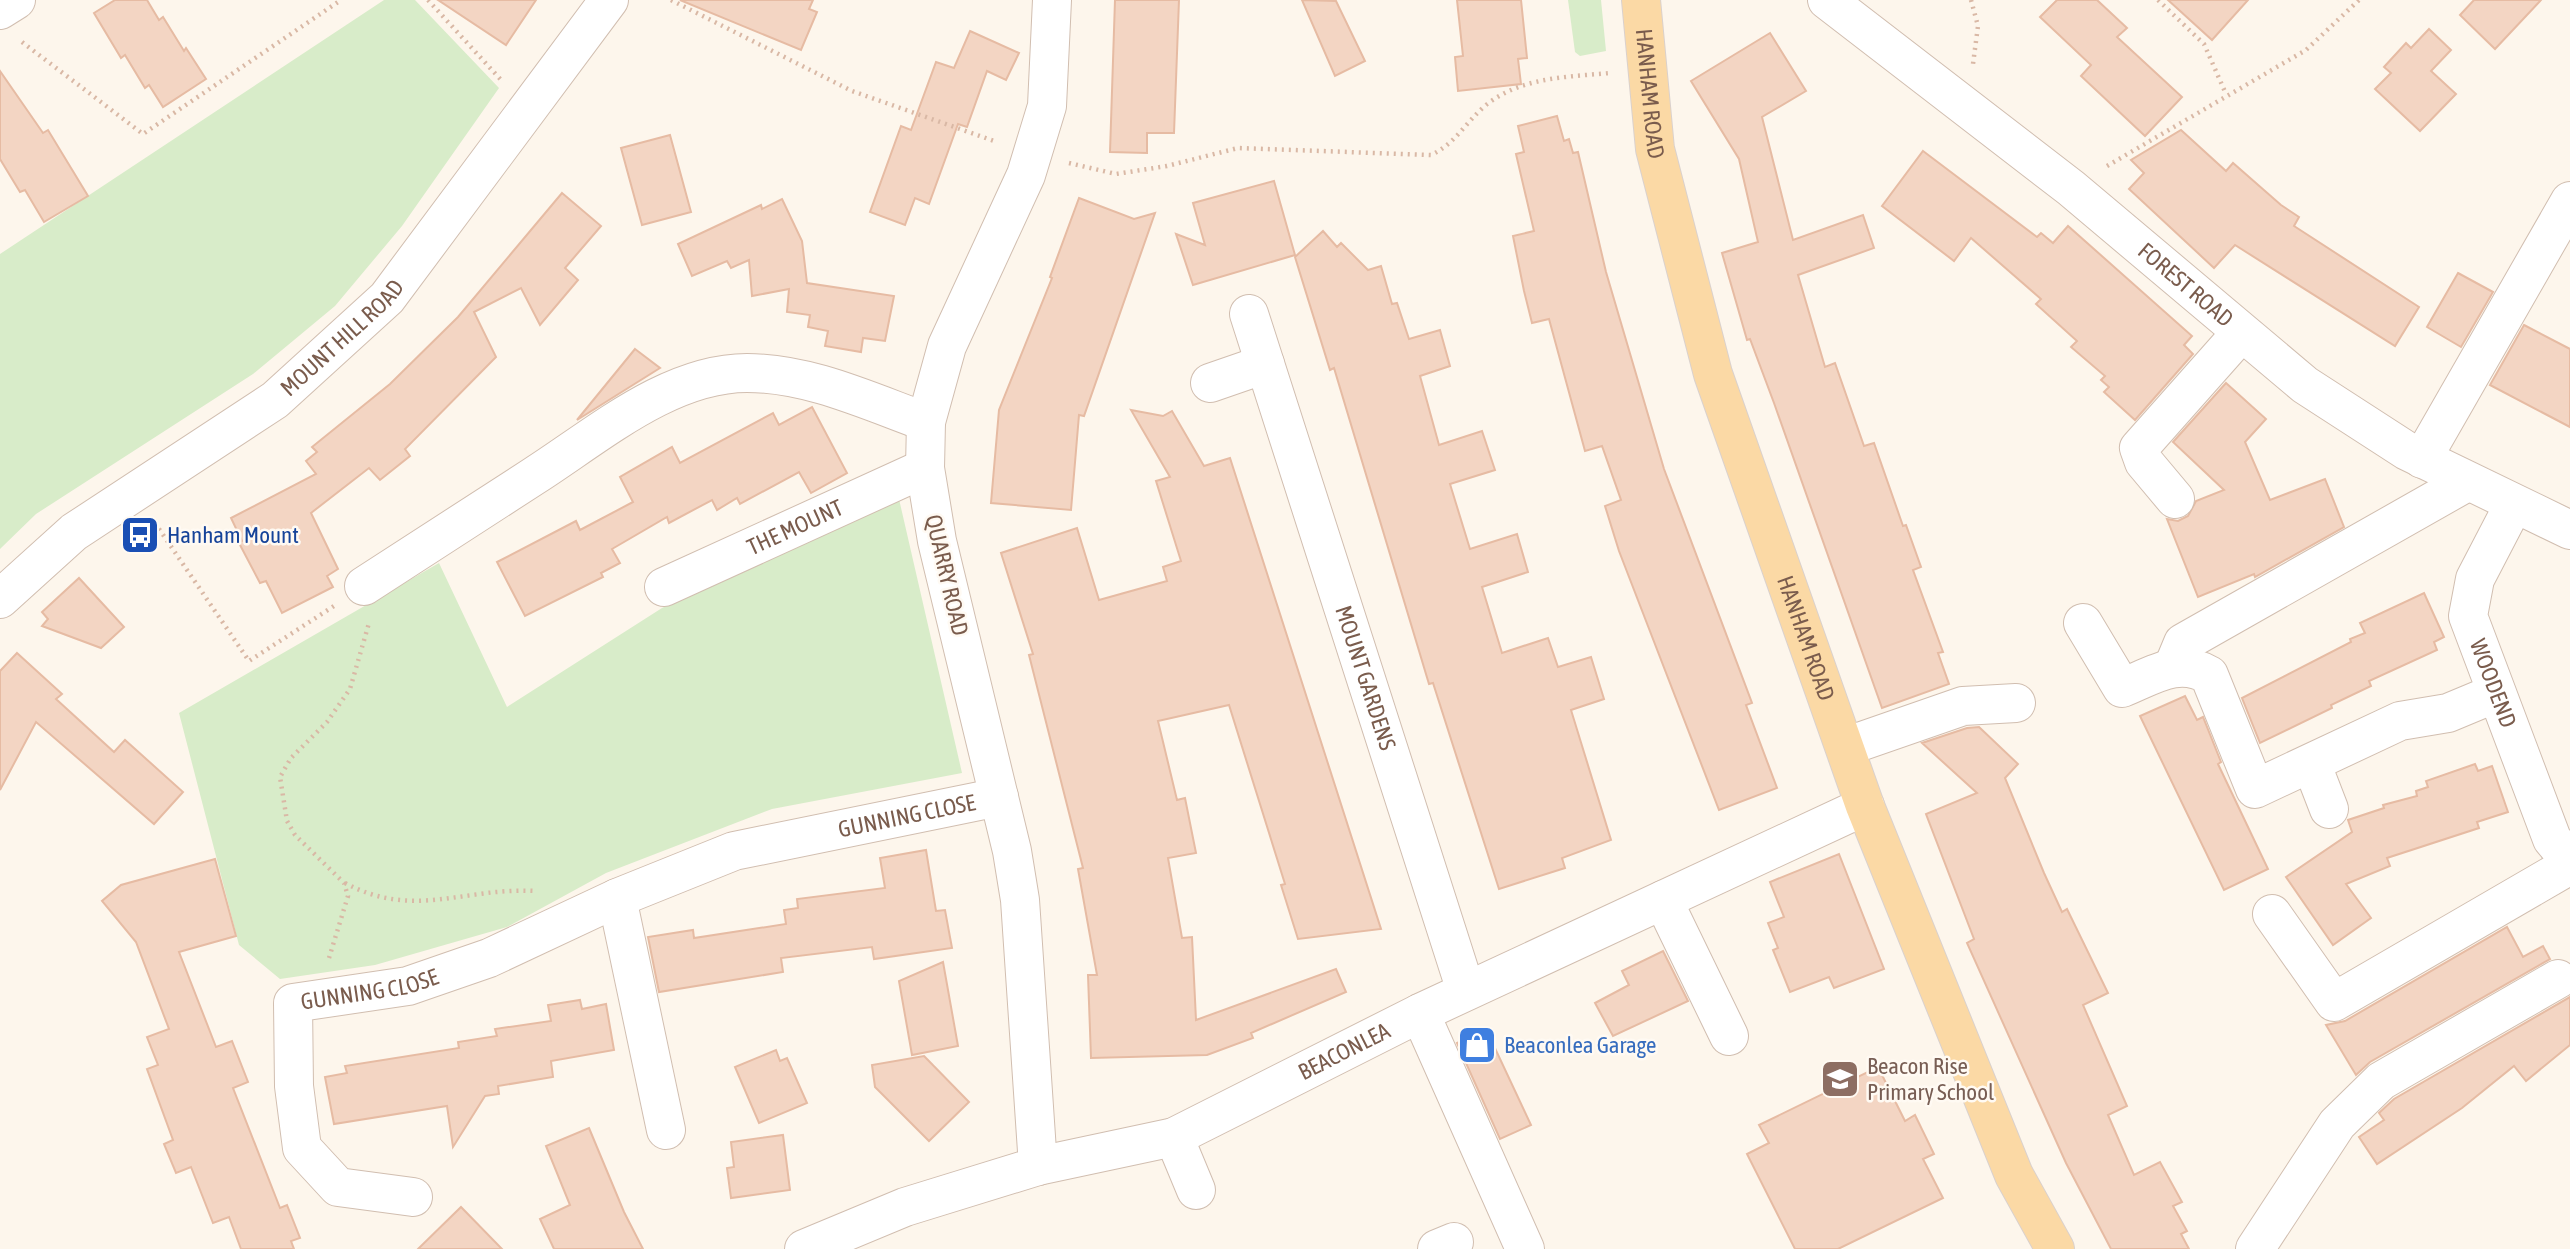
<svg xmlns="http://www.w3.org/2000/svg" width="2570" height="1249" font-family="'Asap Condensed',sans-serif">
<rect width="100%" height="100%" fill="#fdf6ec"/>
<g fill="#d8ecc9">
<path d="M384 0H415L499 88 402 226 335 306 253 374 36 514 0 549V254Z"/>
<path d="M1568 0H1601L1606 51 1580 56 1575 52Z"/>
<path d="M899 499 962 773 772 809 606 873 507 927 375 965 280 979 239 945 179 713 439 563 507 707 662 608Z"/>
</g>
<g fill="#f3d5c3" stroke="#e6bba3" stroke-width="2">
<path d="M115 0H147L159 20 163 17 184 51 186 48 206 79 163 107 149 85 145 88 125 55 121 58 94 13Z"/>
<path d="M438 0H536L506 45Z"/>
<path d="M680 0H813L809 9 817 12 801 50Z"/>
<path d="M1115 0H1179L1174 133H1147V153L1110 152Z"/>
<path d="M1302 0 1336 1 1365 61 1335 76Z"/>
<path d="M1457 0H1521L1527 58 1518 59 1521 84 1458 91 1455 57 1463 56Z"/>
<path d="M2057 0H2097L2127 28 2117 37 2182 97 2145 136 2081 76 2091 65 2040 17Z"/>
<path d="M2168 0H2248L2212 40Z"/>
<path d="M2474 0H2541L2495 49 2460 15Z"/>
<path d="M2429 29 2451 50 2431 71 2456 94 2420 131 2375 89 2391 73 2384 67 2406 43 2411 48Z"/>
<path d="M970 31 1019 53 1006 80 987 71 967 127 958 124 929 204 915 198 905 225 870 212 901 126 911 130 936 62 954 68Z"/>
<path d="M1770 33 1806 91 1762 117 1793 240 1863 215 1874 248 1798 275 1825 367 1835 363 1864 446 1874 443 1903 526 1906 525 1921 567 1913 570 1943 652 1938 653 1949 684 1882 708 1774 403 1750 339 1747 340 1722 253 1758 242 1739 159 1691 81Z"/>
<path d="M0 71 43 133 48 130 88 196 44 222 25 190 20 192 0 159Z"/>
<path d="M1557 116 1564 141 1569 139 1573 153 1578 152 1606 272 1664 469 1752 703 1746 705 1777 788 1719 810 1619 551 1605 506 1621 500 1602 446 1585 451 1549 319 1532 323 1524 291 1513 236 1534 231 1516 154 1524 152 1518 126Z"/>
<path d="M2181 130 2226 171 2233 163 2281 205 2299 217 2294 226 2419 307 2395 346 2235 245 2214 268 2129 189 2144 173 2131 160Z"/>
<path d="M670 135 691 212 642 225 621 148Z"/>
<path d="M1923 151 2037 237 2041 233 2053 243 2068 226 2192 336 2184 345 2193 354 2135 420 2104 392 2109 387 2101 380 2105 376 2071 347 2077 341 2036 304 2041 299 1971 238 1954 261 1882 206Z"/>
<path d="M1274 181 1295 255 1193 285 1176 234 1205 245 1193 203Z"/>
<path d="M562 193 601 226 565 268 578 280 540 325 521 288 474 312 496 357 405 449 410 456 380 480 369 468 311 513 338 569 327 576 333 587 282 613 266 581 260 583 239 543 242 541 231 518 316 474 306 461 317 452 312 447 390 384 458 317Z"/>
<path d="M1079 198 1134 219 1155 213 1084 416 1079 415 1071 510 991 503 999 410 1052 278 1050 277Z"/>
<path d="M782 199 802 241 807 283 894 296 885 341 863 338 861 352 825 346 828 331 808 327 810 315 787 312 789 289 752 296 749 260 731 268 727 261 692 276 678 244 761 205 762 209Z"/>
<path d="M1323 231 1337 247 1341 243 1368 270 1381 266 1392 304 1397 303 1409 339 1440 330 1450 366 1420 376 1439 445 1482 431 1495 470 1450 484 1470 549 1517 534 1528 572 1482 587 1502 653 1548 638 1558 667 1591 657 1604 699 1571 710 1611 840 1562 858 1565 868 1499 889 1433 683 1429 684 1334 368 1330 370 1295 257Z"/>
<path d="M2458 273 2493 292 2461 347 2427 327Z"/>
<path d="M2524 325 2570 349V427L2490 385Z"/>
<path d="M635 349 660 368 577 420Z"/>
<path d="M2226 383 2266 419 2245 442 2270 500 2325 479 2344 527 2255 577 2254 574 2198 597 2167 519 2178 521 2188 516 2196 501 2224 490 2173 442Z"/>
<path d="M812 407 847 473 811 493 799 472 740 504 737 498 717 510 712 500 669 523 667 517 612 549 620 563 601 573 603 577 525 616 497 562 576 521 580 530 633 502 620 477 672 447 680 463 773 413 779 425Z"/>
<path d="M1131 410 1163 416 1172 411 1204 466 1230 458 1381 929 1298 939 1281 885 1285 884 1229 705 1158 721 1177 800 1185 798 1196 853 1168 858 1182 938 1192 937 1196 1020 1336 969 1346 992 1251 1033 1253 1038 1207 1055 1091 1058 1088 975H1097L1078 869 1083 868 1029 655 1033 654 1001 553 1077 528 1099 600 1167 581 1163 567 1181 561 1156 481 1170 477Z"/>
<path d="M79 578 124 627 101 648 42 626 48 619 42 612Z"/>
<path d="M2424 593 2444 637 2434 642 2437 650 2369 681 2371 686 2331 705 2332 708 2260 743 2242 698 2351 642 2350 639 2365 633 2360 623Z"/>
<path d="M17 653 62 694 56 699 114 752 125 740 183 792 154 824 36 722 0 790V671Z"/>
<path d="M2185 696 2197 720 2203 717 2221 762 2218 764 2268 869 2224 890 2140 716Z"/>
<path d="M1979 727 2018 764 2005 778 2044 873 2062 912 2067 909 2108 993 2083 1005 2127 1106 2108 1115 2134 1175 2160 1162 2182 1202 2173 1206 2187 1231 2181 1234 2189 1249H2111L2066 1163 1967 943 1974 939 1926 814 1977 793 1922 743 1967 728Z"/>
<path d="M2475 764 2478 771 2492 766 2508 812 2477 822 2479 828 2387 858 2390 866 2346 884 2371 918 2333 945 2286 877 2352 832 2348 820 2384 808 2383 805 2417 796 2416 791 2428 787 2426 781Z"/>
<path d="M926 850 936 911 945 910 952 948 874 959 872 947 781 958 783 972 659 992 648 937 693 930 694 938 786 924 784 910 798 908 797 899 885 888 880 858Z"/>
<path d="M1839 854 1884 969 1834 988 1829 977 1790 992 1773 950 1778 948 1768 923 1784 917 1770 882Z"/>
<path d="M215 859 236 936 179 952 216 1047 232 1041 248 1082 233 1088 280 1208 287 1205 300 1238 291 1241 294 1249H241L229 1217 213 1223 191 1167 176 1173 164 1144 173 1140 147 1069 158 1065 147 1037 169 1029 136 942 102 901 121 885Z"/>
<path d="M2507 927 2523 957 2543 946 2550 959 2370 1062 2356 1075 2326 1025 2345 1021Z"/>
<path d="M1663 951 1688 1001 1613 1036 1595 1003 1629 985 1622 971Z"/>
<path d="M943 962 958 1046 912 1055 899 981Z"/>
<path d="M2570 997V1045L2526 1081 2514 1066 2462 1108 2377 1164 2359 1137 2384 1120 2379 1113 2394 1099Z"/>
<path d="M580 1000 582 1009 606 1004 614 1050 551 1061 553 1077 498 1086 499 1094 485 1096 453 1147 447 1106 334 1124 325 1077 347 1073 345 1066 459 1048 458 1042 497 1036 495 1029 551 1021 548 1005Z"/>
<path d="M1486 1029 1531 1125 1500 1139 1457 1043Z"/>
<path d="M776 1050 780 1061 787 1058 807 1103 759 1123 735 1067Z"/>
<path d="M924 1056 969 1102 929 1141 875 1087 872 1065Z"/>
<path d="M1878 1067 1905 1121 1915 1115 1934 1154 1923 1159 1943 1198 1838 1249H1795L1747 1154 1769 1143 1759 1125Z"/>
<path d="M589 1128 624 1212 643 1249H554L540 1219 570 1205 546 1146Z"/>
<path d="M783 1135 790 1190 731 1198 727 1168 734 1167 731 1142Z"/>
<path d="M461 1207 502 1249H418Z"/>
</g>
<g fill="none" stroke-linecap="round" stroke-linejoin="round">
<defs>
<g id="minor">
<path id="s1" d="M1827 0 2071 188 2305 385 2407 451 2570 530"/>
<path d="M0 10 16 0"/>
<path id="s2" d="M1249 314 1466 991"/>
<path d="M1210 383 1265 364"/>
<path d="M2422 459 2570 201"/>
<path d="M2175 499 2144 462 2139 448 2241 333"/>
<path id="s3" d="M2514 504 2475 579 2468 616 2552 839 2570 861"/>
<path d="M364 586C421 549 478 512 534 476 598 435 669 373 747 373 809 373 868 401 926 422"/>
<path id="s4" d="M664 587 925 468"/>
<path id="s5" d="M0 599 74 532 275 400 387 298 609 0"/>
<path d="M2083 623 2122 688C2152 676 2178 657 2209 675L2255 789 2400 721 2448 713 2496 693"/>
<path d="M2173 667 2183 643 2467 482"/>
<path d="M1845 747 1963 706 2016 703"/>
<path d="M2312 765 2329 809"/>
<path d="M617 898 666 1130"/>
<path d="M1663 900 1729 1036"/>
<path d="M2272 914 2334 1002 2570 865"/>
<path d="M1420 1013 1525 1249"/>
<path d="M1174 1137 1196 1190"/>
<path d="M1038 1166 1020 900 1012 851 937 541 925 468 926 422 947 346 1026 175 1047 106 1052 0"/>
<path id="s6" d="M413 1197 338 1187 302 1148 294 1086 293 1003 408 986 489 958 617 898 734 851 999 797"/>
<path id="s7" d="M804 1249 905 1207 1038 1166 1174 1137 1420 1013 1865 806"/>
<path d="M1437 1249 1454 1242"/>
<path d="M2255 1249 2337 1124 2381 1081 2558 979"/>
</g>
<g id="major">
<path id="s8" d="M1641 0 1655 149 1713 374 1865 806 2014 1175 2055 1249"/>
</g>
</defs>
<use href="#minor" stroke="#d1beb0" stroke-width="40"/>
<use href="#major" stroke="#dad1cd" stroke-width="40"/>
<g stroke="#d9b8a5" stroke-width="4.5" stroke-dasharray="2 5" stroke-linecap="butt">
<path d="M428 0 502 81"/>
<path d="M671 0 852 91 997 142"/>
<path d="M1971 0 1978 26 1973 64"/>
<path d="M2158 0 2204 44 2226 94"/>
<path d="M22 42 143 134 341 0"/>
<path d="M1069 163 1116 174 1167 166 1238 148 1431 155C1455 144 1466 122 1486 105 1521 77 1567 77 1610 73"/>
<path d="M2107 166 2306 50 2359 0"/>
<path d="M155 523 249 661 334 606"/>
<path d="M345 883C414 920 464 887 535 891"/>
<path d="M329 958 348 896 344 883 295 835 287 821 280 777 291 758 327 722 350 689 369 623"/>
</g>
<use href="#minor" stroke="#fff" stroke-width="38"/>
<use href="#major" stroke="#fbd9a5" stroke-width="38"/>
</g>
<defs>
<symbol id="bus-square" viewBox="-11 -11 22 22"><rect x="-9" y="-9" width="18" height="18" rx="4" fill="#1a4fb4" stroke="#fffaf3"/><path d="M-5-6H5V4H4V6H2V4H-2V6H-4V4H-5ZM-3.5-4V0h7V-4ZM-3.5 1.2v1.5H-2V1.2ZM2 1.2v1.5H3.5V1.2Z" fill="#fff"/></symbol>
<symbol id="shop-square" viewBox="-11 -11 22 22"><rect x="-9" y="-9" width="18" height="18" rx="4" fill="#3f7fe0" stroke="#fffaf3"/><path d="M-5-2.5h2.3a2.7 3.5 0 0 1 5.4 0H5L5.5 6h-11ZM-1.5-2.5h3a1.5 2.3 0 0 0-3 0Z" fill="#fff"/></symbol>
<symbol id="school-square" viewBox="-11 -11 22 22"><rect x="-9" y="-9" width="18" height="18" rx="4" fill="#8d6e63" stroke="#fffaf3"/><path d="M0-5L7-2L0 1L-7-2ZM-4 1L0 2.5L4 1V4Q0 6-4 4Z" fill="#fff"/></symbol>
</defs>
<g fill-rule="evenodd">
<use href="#bus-square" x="118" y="513" width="44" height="44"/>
<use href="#shop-square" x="1455" y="1023" width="44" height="44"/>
<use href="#school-square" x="1818" y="1057" width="44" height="44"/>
</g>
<g text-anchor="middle" stroke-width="5" stroke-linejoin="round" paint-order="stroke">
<g font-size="23" fill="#7a5c4d" stroke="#fffaf3">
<text dy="8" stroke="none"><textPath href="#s8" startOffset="94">HANHAM ROAD</textPath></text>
<text dy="8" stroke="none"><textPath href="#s1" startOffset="458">FOREST ROAD</textPath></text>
<text dy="8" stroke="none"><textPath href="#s5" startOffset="432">MOUNT HILL ROAD</textPath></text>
<text dy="8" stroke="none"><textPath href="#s4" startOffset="144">THE MOUNT</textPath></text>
<text transform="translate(947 575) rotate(77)" y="8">QUARRY ROAD</text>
<text dy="8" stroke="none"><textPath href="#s8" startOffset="662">HANHAM ROAD</textPath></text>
<text dy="8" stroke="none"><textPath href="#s2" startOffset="382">MOUNT GARDENS</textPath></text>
<text dy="8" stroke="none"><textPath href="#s3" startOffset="194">WOODEND</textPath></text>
<text dy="8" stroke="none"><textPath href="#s6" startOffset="920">GUNNING CLOSE</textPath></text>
<text dy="8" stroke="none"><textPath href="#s6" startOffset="352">GUNNING CLOSE</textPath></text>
<text dy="8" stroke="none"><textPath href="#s7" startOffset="578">BEACONLEA</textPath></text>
</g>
<g font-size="23" fill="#164399" stroke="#fffaf3" text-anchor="start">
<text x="167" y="543">Hanham Mount</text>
</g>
<g font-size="23" fill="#366cbe" stroke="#fffaf3" text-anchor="start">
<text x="1504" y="1053">Beaconlea Garage</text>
</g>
<g font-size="23" fill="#785e54" stroke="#fffaf3" text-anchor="start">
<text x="1867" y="1074">Beacon Rise<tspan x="1867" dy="26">Primary School</tspan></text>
</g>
</g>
</svg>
